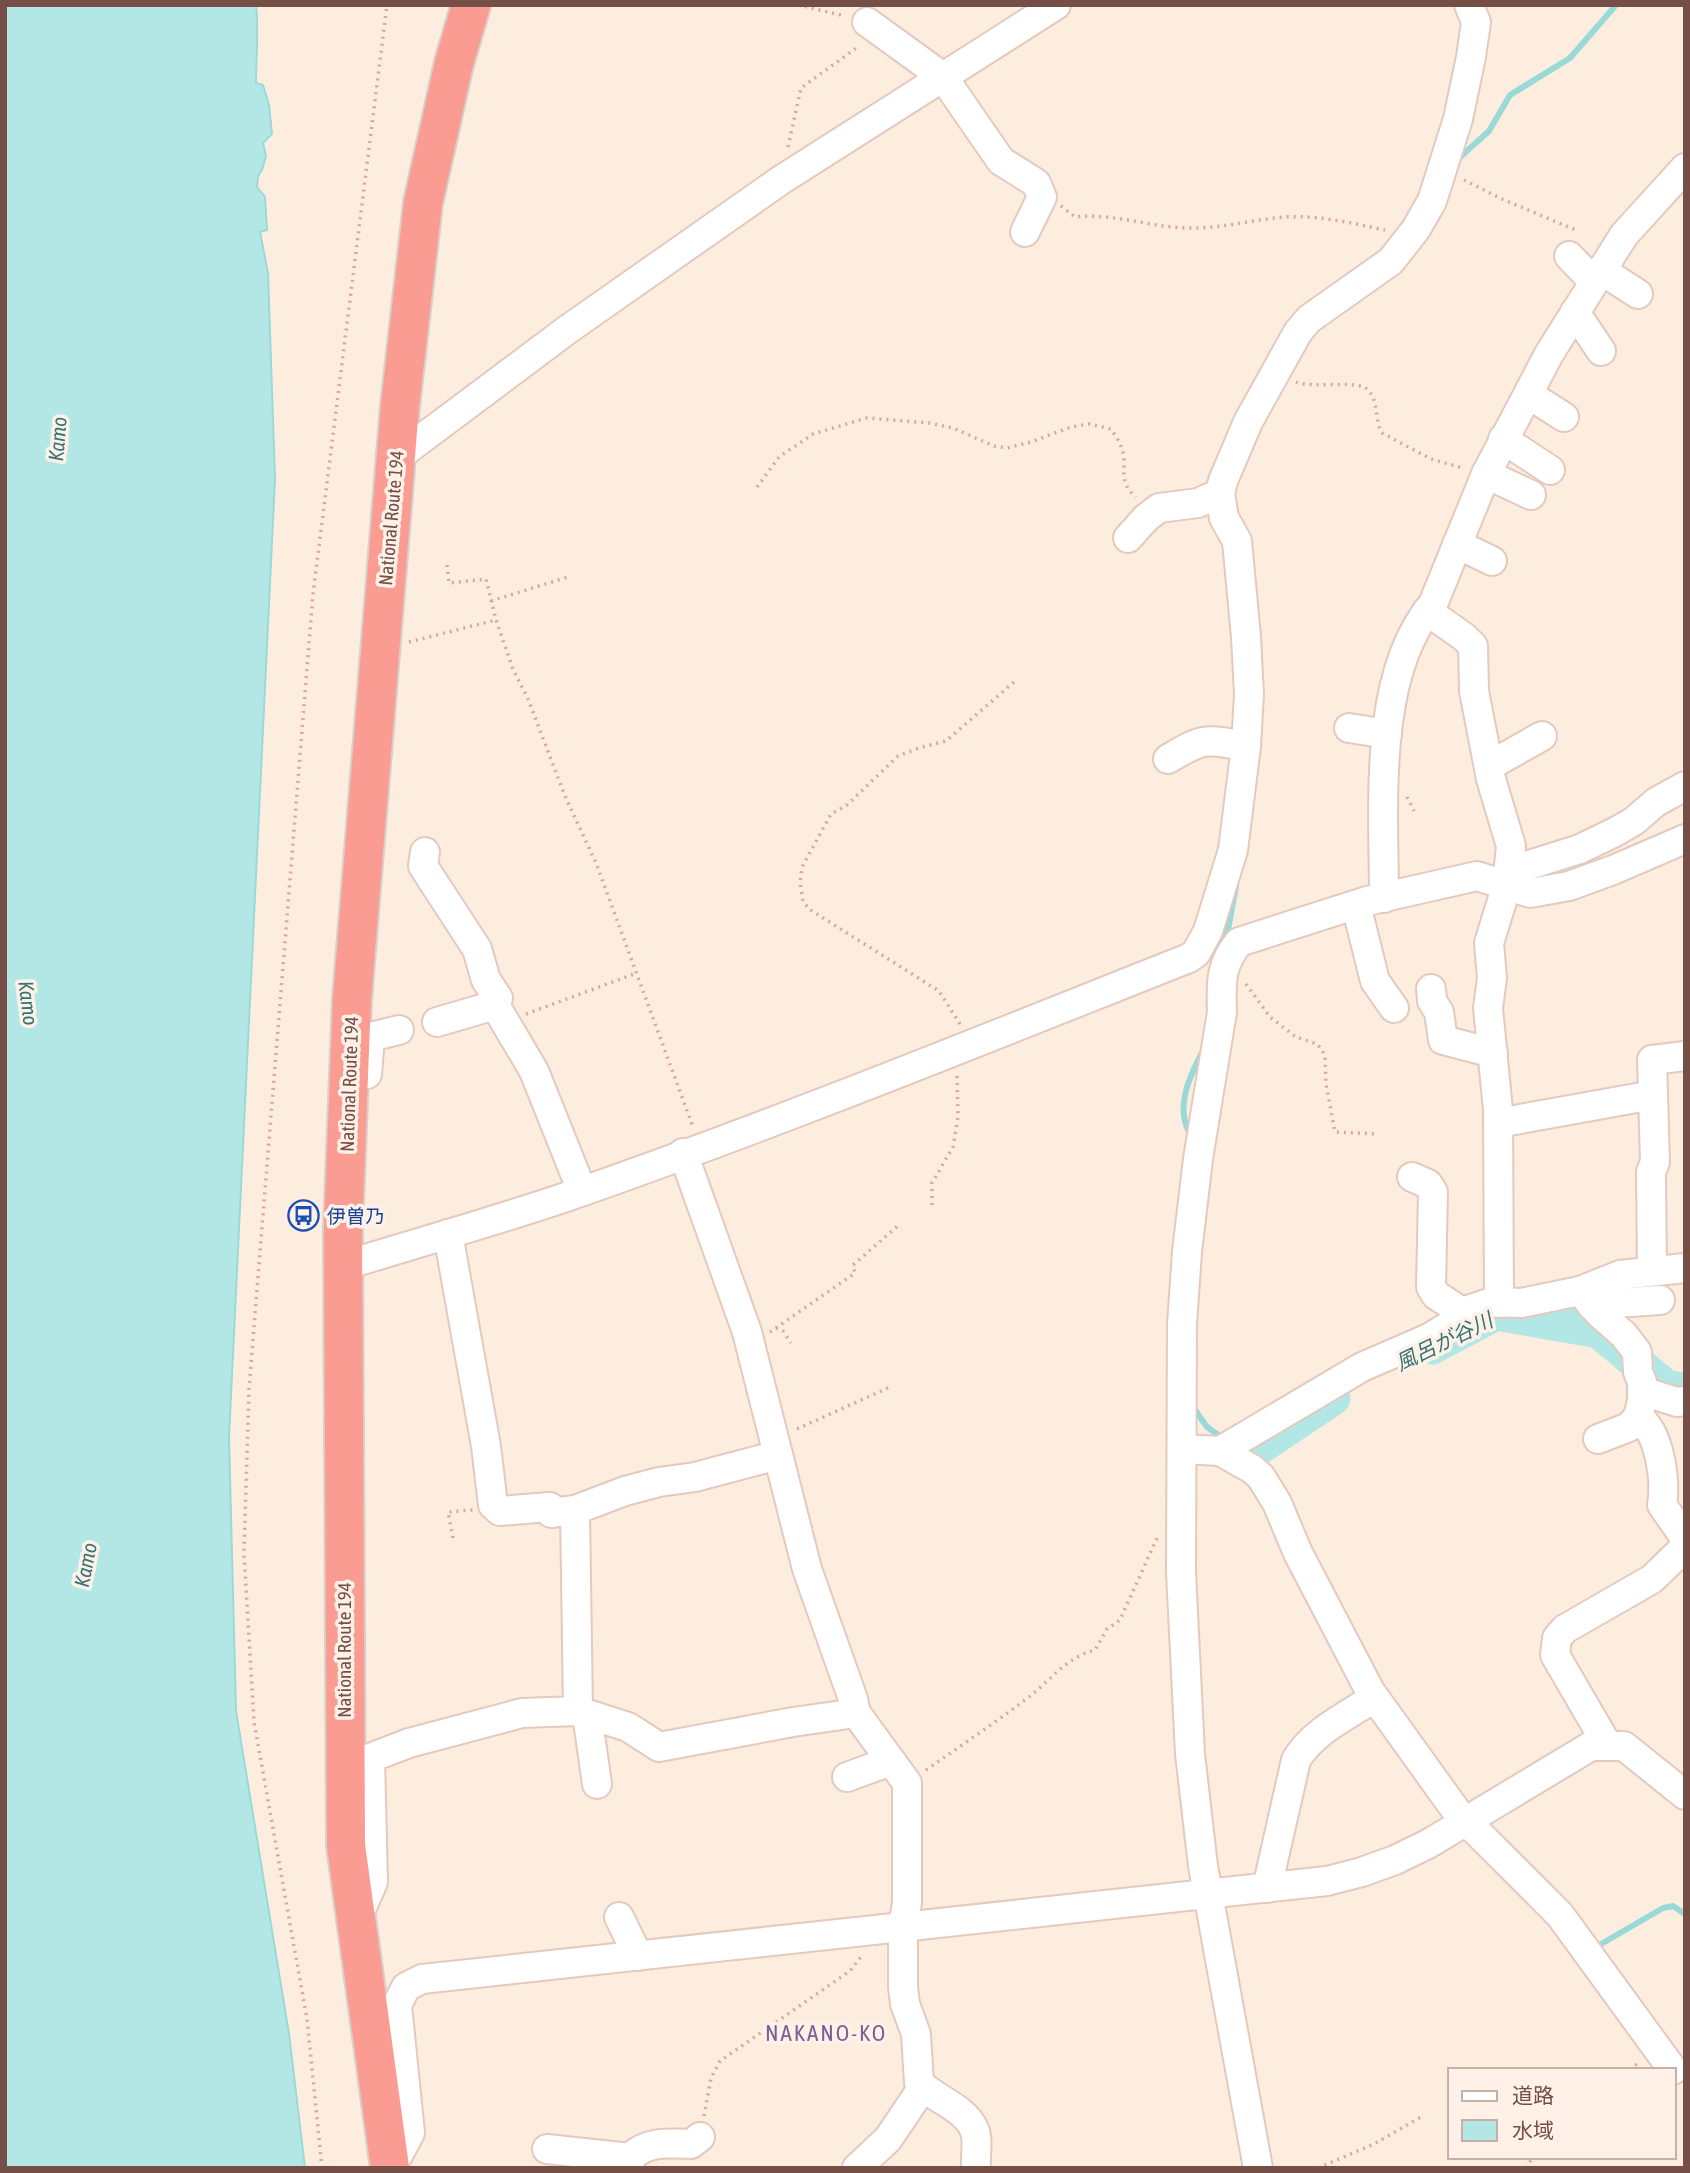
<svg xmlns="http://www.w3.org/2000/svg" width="1690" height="2173" font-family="'Asap Condensed','Noto Sans JP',sans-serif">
<rect width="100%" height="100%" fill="#fdeddf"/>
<path fill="#b3e7e6" stroke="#99dad9" stroke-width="2" d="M5 5H256C259 32 256 56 256 83L263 85 269 105 272 134 263 143 266 156 262 170 258 176 257 187 265 197 267 230 260 232 268 273 275 479 229 1437 236 1711 289 2034 305 2168H5Z"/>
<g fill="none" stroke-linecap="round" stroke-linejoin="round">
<g stroke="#99dad9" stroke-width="6">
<path d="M1458 162 1459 158 1489 131 1510 95 1570 58 1616 5"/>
<path d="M1223 943 1228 930 1236 886"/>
<path d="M1192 1137C1173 1109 1190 1075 1204 1049"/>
<path d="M1193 1407 1207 1427 1224 1439"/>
<path d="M1594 1944 1596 1947 1663 1908 1673 1906 1685 1914"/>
</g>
<g stroke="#b3e7e6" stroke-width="35">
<path d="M1432 1347 1496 1313 1599 1331 1667 1388 1685 1390"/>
<path d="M1248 1455 1333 1398"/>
</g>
<defs>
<g id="minor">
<path d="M867 22 943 77 1001 161 1036 183 1042 197 1025 232"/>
<path d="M1569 256 1594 282"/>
<path d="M1601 270 1638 294"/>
<path d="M1575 312 1601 351"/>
<path d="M1528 394 1564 417"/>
<path d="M1503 439 1550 470"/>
<path d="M396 458 567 330 781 180 1056 5"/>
<path d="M1486 474 1531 495"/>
<path d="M1128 538 1146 518 1159 508 1198 503 1220 493"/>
<path d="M1457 544 1492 561"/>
<path d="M1427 611 1464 637 1473 646 1474 691 1491 779 1511 846 1507 885 1489 943 1492 978 1488 1008 1498 1110 1499 1303"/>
<path d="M1349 728 1387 734"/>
<path d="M1168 759C1205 737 1204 739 1246 746"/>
<path d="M1489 766 1542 736"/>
<path d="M425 852 423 866 477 949 486 980 498 998 495 1005 437 1022"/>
<path d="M1507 885 1526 866 1580 849 1615 832 1634 821 1656 802 1685 786"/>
<path d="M1384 898C1384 810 1372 675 1433 604L1486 474 1549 354 1624 235 1685 168"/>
<path d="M1356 905 1375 981 1394 1008"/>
<path d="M1431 989 1432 1001 1439 1012 1443 1040 1493 1053"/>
<path d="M495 1005 534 1071 582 1191"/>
<path d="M367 1074 370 1037 399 1030"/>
<path d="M1498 1123 1653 1095"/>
<path d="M683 1153 747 1332 807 1569 853 1699 856 1713 907 1783V1903L903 1927V1987L905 2004 916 2034 919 2083C935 2099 965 2108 974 2129 979 2140 975 2156 976 2168"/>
<path d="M1412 1177 1428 1184 1433 1192 1431 1287 1436 1295 1462 1312"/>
<path d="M448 1234 486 1446 493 1505 500 1511 550 1507 551 1513 575 1510 625 1491 659 1482 695 1477 778 1455"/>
<path d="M343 1266C417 1243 492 1222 566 1197 776 1124 982 1040 1189 958L1196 953 1208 931 1233 850 1246 746 1249 694 1246 637 1237 541 1224 518 1220 493 1223 481 1248 422 1298 332 1309 319 1391 261 1416 229 1432 201 1458 119 1471 57 1476 22 1469 5"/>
<path d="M1652 1270 1651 1172 1655 1162 1652 1060 1685 1056"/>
<path d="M1580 1291 1600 1314 1624 1335 1637 1352 1638 1372 1642 1382V1401L1638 1417 1629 1427 1598 1439"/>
<path d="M1592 1306 1609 1301 1616 1303 1660 1300"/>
<path d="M1642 1391 1677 1402 1685 1401"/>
<path d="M1638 1417C1660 1432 1666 1481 1662 1505L1685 1538"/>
<path d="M1182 1449 1220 1451 1252 1469 1261 1477 1277 1503 1298 1553 1370 1691 1457 1812 1560 1915 1673 2070"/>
<path d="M1220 1451 1362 1367 1429 1338 1459 1320 1462 1312 1492 1302 1521 1303 1580 1291 1620 1275 1685 1268"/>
<path d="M575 1510 578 1711"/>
<path d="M587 1714 597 1784"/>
<path d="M1608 1746 1555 1655 1557 1638 1565 1629 1652 1579 1685 1547"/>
<path d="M847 1777 891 1761"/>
<path d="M1267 1888 1296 1760C1313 1731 1347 1716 1374 1698"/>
<path d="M619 1917 638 1956"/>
<path d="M356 1921 373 1882 370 1758 409 1743 522 1713 578 1711 628 1727 659 1747 793 1722 856 1713"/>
<path d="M547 2149 630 2158 629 2168"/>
<path d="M630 2158C646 2141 668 2143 691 2144L700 2137"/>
<path d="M391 2168 410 2133 397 2005 406 1987 422 1979 1327 1881 1362 1872 1395 1860 1428 1844 1591 1746H1624L1685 1795"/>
<path d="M857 2168 888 2139 923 2087"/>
<path d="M1258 2168 1203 1866 1190 1754 1181 1572 1182 1324 1187 1252 1198 1159 1222 1012C1221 983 1220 965 1239 942L1367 901 1477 876 1530 893 1569 886 1613 870 1685 839"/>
</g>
<path id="highway" d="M390 2168 346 1845 343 1228 352 999 400 406 423 203 454 63 471 5"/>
</defs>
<use href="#minor" stroke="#e4c9be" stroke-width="32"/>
<use href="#highway" stroke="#d8cecb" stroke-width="42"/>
<g stroke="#d9a799" stroke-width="3.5" stroke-dasharray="2 5" stroke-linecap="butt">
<path d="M798 5 845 16"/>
<path d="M788 147 801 88 859 46"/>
<path d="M1464 180 1502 199 1578 231"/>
<path d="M1061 206 1075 217C1114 213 1149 227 1187 228 1220 229 1251 220 1284 217 1319 215 1351 223 1385 230"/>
<path d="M1296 382C1313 389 1359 379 1368 390 1379 401 1374 420 1382 433L1431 459 1463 468"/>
<path d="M757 487 779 457 813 434 867 418 929 423 953 428 994 446 1007 448 1031 442 1071 427 1089 424 1111 429C1114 434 1118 439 1120 444 1130 464 1115 480 1136 497"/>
<path d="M447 565 449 583 486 579 496 620 513 669 528 699 565 796 596 863 693 1127"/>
<path d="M491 601 571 576"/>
<path d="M409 642 496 620"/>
<path d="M1407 797 1414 811"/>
<path d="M1246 984 1270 1017 1296 1037 1317 1044 1322 1050 1325 1056 1326 1084 1335 1132 1379 1134"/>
<path d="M526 1014 637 973"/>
<path d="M960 1024 939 991 809 909 803 901 800 883 802 867 831 814 847 805 898 756 919 748 946 741 1014 682"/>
<path d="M932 1205V1183L953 1147 958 1117 957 1073"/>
<path d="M776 1328 783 1331 791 1343"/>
<path d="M770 1332 855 1273 853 1265 900 1224"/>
<path d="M797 1429 890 1387"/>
<path d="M453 1538 448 1512 473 1510"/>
<path d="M926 1770C959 1747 993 1724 1025 1700 1050 1682 1064 1658 1095 1650L1107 1629 1120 1620 1157 1538"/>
<path d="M1630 2070 1639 2062"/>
<path d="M704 2116 711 2078 720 2061 850 1971 863 1954"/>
<path d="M322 2168 307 2019 254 1722 244 1553 249 1389 313 594 387 5"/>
<path d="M1318 2168 1374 2144 1421 2117"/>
<path d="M1526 2168 1533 2157"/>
</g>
<use href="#minor" stroke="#fff" stroke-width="28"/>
<use href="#highway" stroke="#fb9c92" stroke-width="38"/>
</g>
<defs>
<symbol id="bus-ring" viewBox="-11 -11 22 22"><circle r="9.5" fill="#fff1e7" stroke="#1a4fb4" stroke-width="1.5"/><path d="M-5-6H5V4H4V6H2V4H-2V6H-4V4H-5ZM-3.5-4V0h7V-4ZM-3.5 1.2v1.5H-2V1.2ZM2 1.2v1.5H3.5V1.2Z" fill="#1a4fb4"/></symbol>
</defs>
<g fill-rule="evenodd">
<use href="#bus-ring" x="286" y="1198" width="35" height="35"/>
</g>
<g text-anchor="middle" stroke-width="7" stroke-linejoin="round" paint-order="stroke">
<g font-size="19" fill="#754f46" stroke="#fff1e7">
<text transform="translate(391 518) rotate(-85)" y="7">National Route 194</text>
<text transform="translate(349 1084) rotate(-88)" y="7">National Route 194</text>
<text transform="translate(344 1650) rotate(-90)" y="7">National Route 194</text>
</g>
<g font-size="19" fill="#164399" stroke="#fff1e7" text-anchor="start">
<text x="327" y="1223">伊曽乃</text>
</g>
<g font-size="21" font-style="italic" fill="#367474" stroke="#fff1e7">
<text transform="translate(58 439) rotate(-85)" y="7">Kamo</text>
<text transform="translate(28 1003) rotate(83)" y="7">Kamo</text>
<text transform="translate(1444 1342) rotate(-26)" y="7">風呂が谷川</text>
<text transform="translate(86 1565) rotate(-79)" y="7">Kamo</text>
</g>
<g font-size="23" letter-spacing="2" fill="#7c6199" stroke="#fff1e7">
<text x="826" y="2041">NAKANO-KO</text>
</g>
</g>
<rect width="1690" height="2173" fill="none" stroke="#754f46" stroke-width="14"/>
<rect x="1448" y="2068" width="228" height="91" fill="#fff1e7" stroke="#c8b0a7" stroke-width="2"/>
<rect x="1462" y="2091" width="35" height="10" fill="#ffffff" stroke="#c8b0a7" stroke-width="2"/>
<text x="1512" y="2103" font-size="21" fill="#754f46">道路</text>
<rect x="1462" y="2120" width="35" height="21" fill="#b3e7e6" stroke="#c8b0a7" stroke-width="2"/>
<text x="1512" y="2138" font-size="21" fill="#754f46">水域</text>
</svg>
